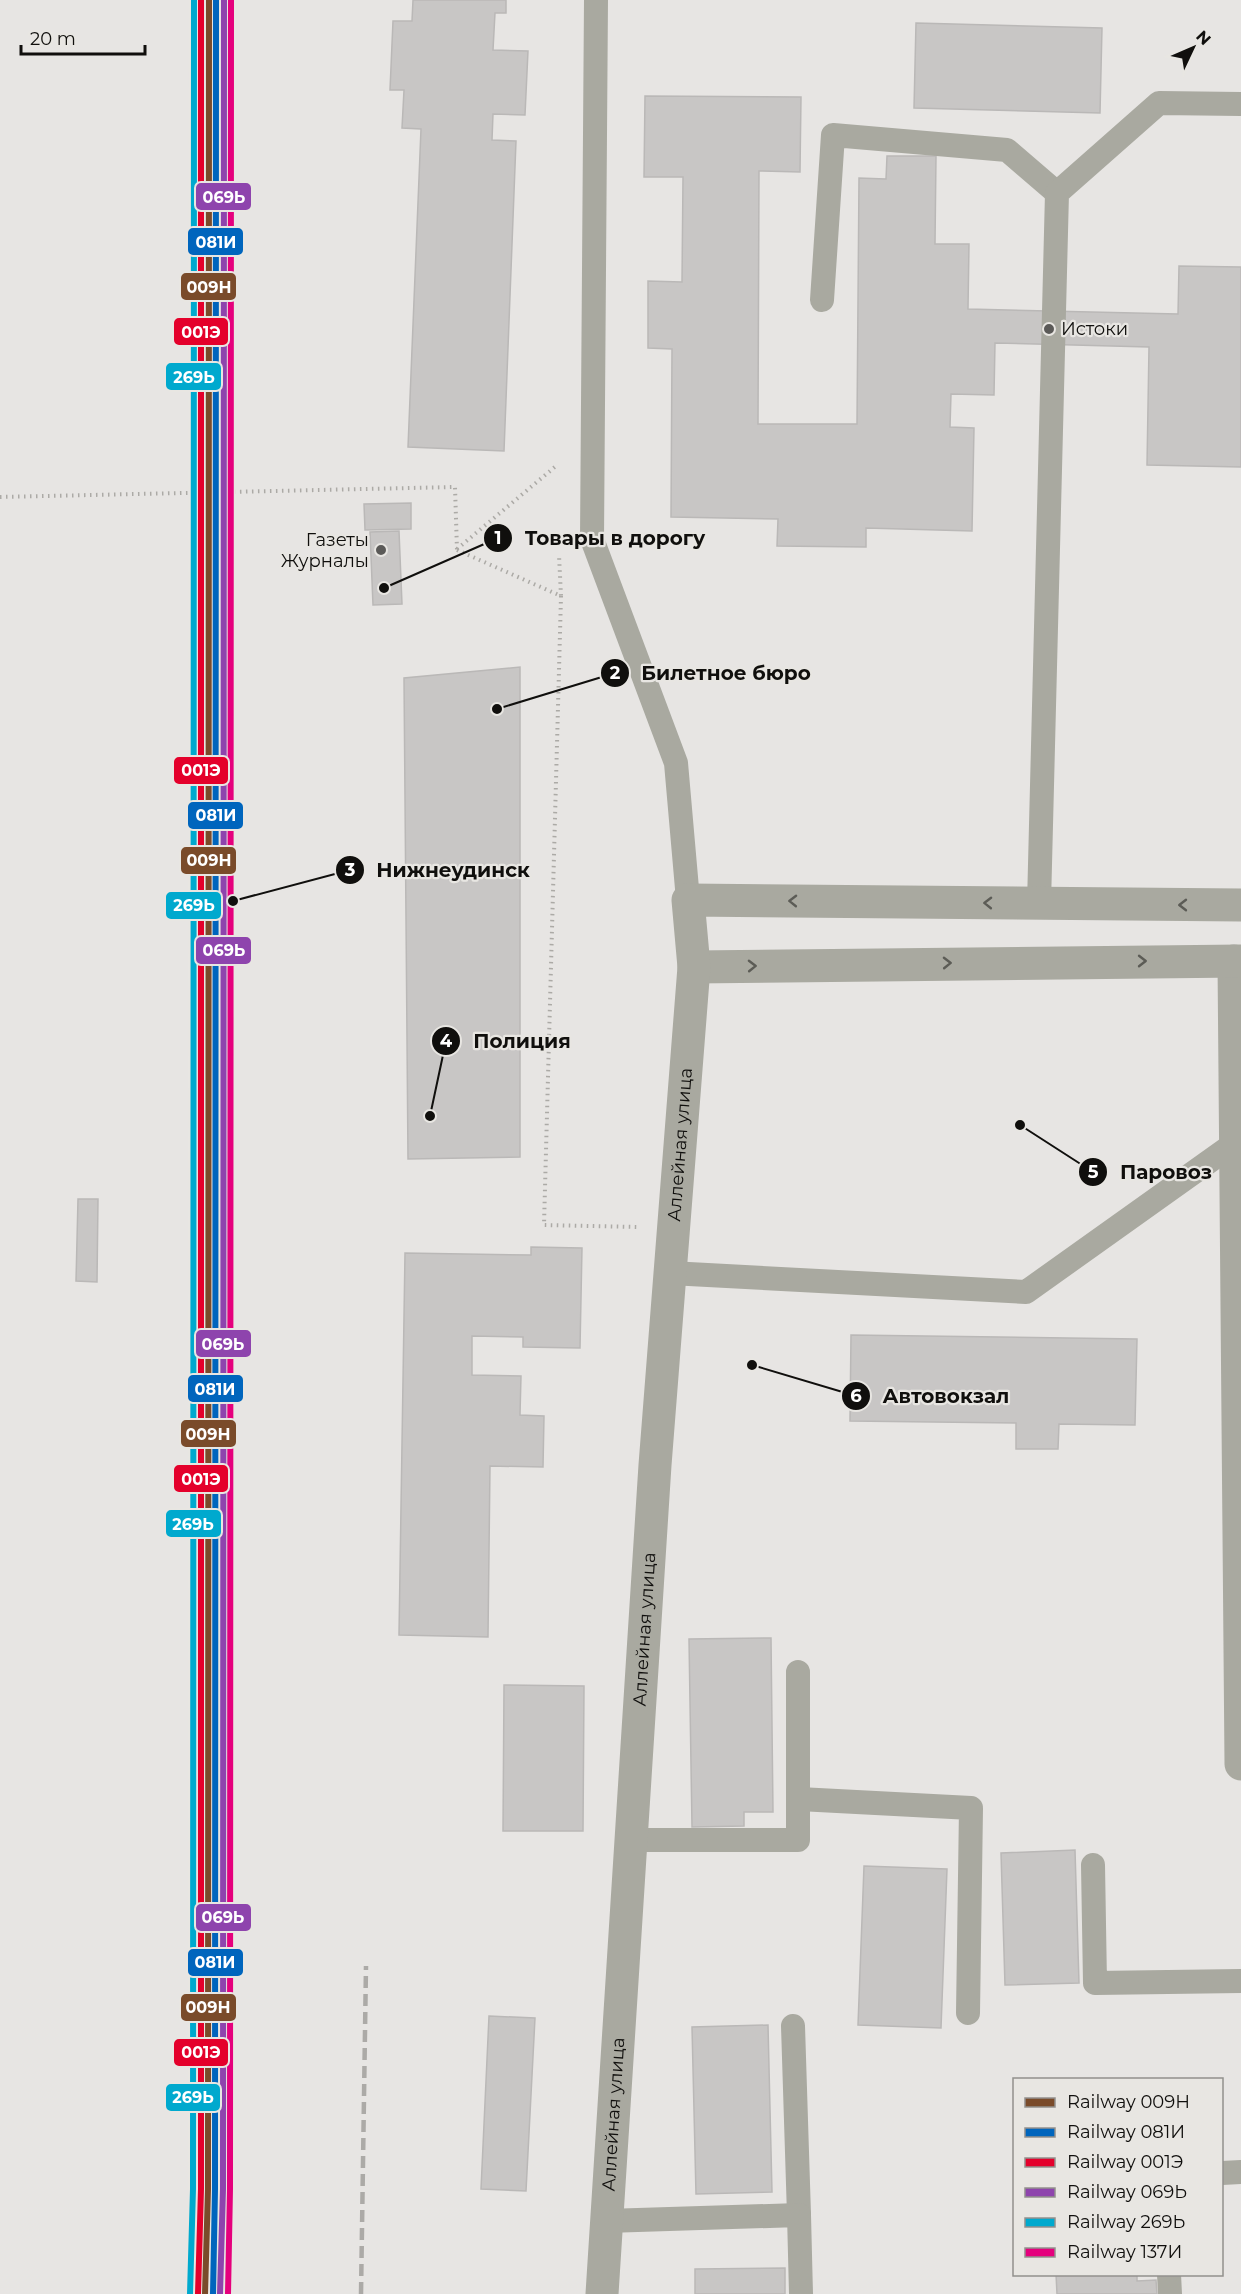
<svg xmlns="http://www.w3.org/2000/svg" width="1241" height="2294" font-family="Montserrat,sans-serif">
<rect width="100%" height="100%" fill="#e7e5e3"/>
<g fill="#c8c6c5" stroke="#bab8b7" stroke-width="1.5">
<path d="M413 0H506V13H495L493 50 528 51 525 115 493 114 492 140 516 141 504 451 408 447 421 129 402 128 404 90H390L393 21H412Z"/>
<path d="M916 23 1102 28 1100 113 914 108Z"/>
<path d="M645 96 801 97 800 172 759 171 758 424H857L859 178 886 179 887 156H936L935 244H969L968 309 1178 314 1179 266 1241 267V467L1147 465 1149 347 995 343 994 395 951 394 950 427 974 428 972 531 866 528V547L777 546 778 519 671 517 672 349 648 348V281L682 282 683 177H644Z"/>
<path d="M411 503V529L365 530 364 504Z"/>
<path d="M399 531 402 604 373 605 370 532Z"/>
<path d="M520 667V1157L408 1159 404 678Z"/>
<path d="M78 1199H98L97 1282 76 1281Z"/>
<path d="M531 1247 582 1248 580 1348 523 1347V1337L472 1336V1375L521 1376 520 1415 544 1416 543 1467 490 1466 488 1637 399 1635 405 1253 531 1255Z"/>
<path d="M851 1335 1137 1339 1135 1425 1059 1424 1058 1449H1016V1423L850 1421Z"/>
<path d="M771 1638 773 1812H744V1826L692 1827 689 1639Z"/>
<path d="M504 1685 584 1686 583 1831H503Z"/>
<path d="M1075 1850 1079 1983 1005 1985 1001 1853Z"/>
<path d="M864 1866 947 1869 941 2028 858 2025Z"/>
<path d="M489 2016 535 2018 526 2191 481 2189Z"/>
<path d="M768 2025 772 2192 696 2194 692 2027Z"/>
<path d="M785 2268V2294H695V2269Z"/>
<path d="M1056 2274H1137V2281L1156 2280 1157 2294H1057Z"/>
</g>
<g fill="none" stroke-linecap="round" stroke-linejoin="round">
<g stroke="#acaaa6" stroke-width="4" stroke-dasharray="1.5 4.5" stroke-linecap="butt">
<path d="M0 497 455 487 457 550"/>
<path d="M457 549 556 466"/>
<path d="M457 550 561 596 559 555"/>
<path d="M561 596 544 1225 637 1227"/>
</g>
<g stroke="#a9a9a0" stroke-width="24">
<path d="M596 0 592 539 676 763 688 900"/>
<path d="M822 300 833 135 1007 150 1057 193"/>
<path d="M1039 904 1057 193 1159 103 1241 104"/>
<path d="M670 1273 1026 1292 1235 1143"/>
<path d="M799 1799 971 1808 968 2013"/>
<path d="M631 1840H798V1672"/>
<path d="M1093 1865 1095 1983 1241 1981"/>
<path d="M793 2026 799 2215"/>
<path d="M1222 2173 1241 2172"/>
<path d="M606 2221 799 2215 801 2294"/>
<path d="M1169 2274 1170 2294"/>
</g>
<g stroke="#a9a9a0" stroke-width="33">
<path d="M1234 961 1241 1764"/>
<path d="M694 967 1241 961"/>
<path id="s1" d="M602 2294 655 1465 694 967 688 900 1241 905"/>
</g>
<path stroke="#acaaa7" stroke-width="4.5" stroke-dasharray="12 6" stroke-linecap="butt" d="M361 2294 366 1966"/>
<defs>
<path id="rail-1" d="M205 2294 208 2189 209 0"/>
<path id="rail-2" d="M213 2294 215 2189 216 0"/>
<path id="rail-3" d="M198 2294 201 2189V0"/>
<path id="rail-4" d="M220 2294 223 2189 224 0"/>
<path id="rail-5" d="M190 2294 193 2189 194 0"/>
<path id="rail-6" d="M228 2294 230 2189 231 0"/>
</defs>
<use href="#rail-1" stroke="#e8e6e2" stroke-width="10"/>
<use href="#rail-2" stroke="#e8e6e2" stroke-width="10"/>
<use href="#rail-3" stroke="#e8e6e2" stroke-width="10"/>
<use href="#rail-4" stroke="#e8e6e2" stroke-width="10"/>
<use href="#rail-5" stroke="#e8e6e2" stroke-width="10"/>
<use href="#rail-6" stroke="#e8e6e2" stroke-width="10"/>
<use href="#rail-1" stroke="#7a4b2a" stroke-width="6"/>
<use href="#rail-2" stroke="#0065bd" stroke-width="6"/>
<use href="#rail-3" stroke="#e4002b" stroke-width="6"/>
<use href="#rail-4" stroke="#8e44ad" stroke-width="6"/>
<use href="#rail-5" stroke="#00a9ce" stroke-width="6"/>
<use href="#rail-6" stroke="#e5007d" stroke-width="6"/>
</g>
<defs><path id="oneway-chevron" d="M-2-3.5L2.5 0L-2 3.5" fill="none" stroke-width="1.6" stroke-linecap="round" stroke-linejoin="round" transform="scale(1.5)"/></defs>
<g stroke="#5c5c56">
<use href="#oneway-chevron" transform="translate(793 901) rotate(-179)"/>
<use href="#oneway-chevron" transform="translate(988 903) rotate(-179)"/>
<use href="#oneway-chevron" transform="translate(1183 905) rotate(-180)"/>
<use href="#oneway-chevron" transform="translate(1142 961)"/>
<use href="#oneway-chevron" transform="translate(947 963) rotate(-1)"/>
<use href="#oneway-chevron" transform="translate(752 966) rotate(-1)"/>
</g>
<g fill="#5b5a58" stroke="#e8e6e2" stroke-width="2">
<circle cx="1049" cy="329" r="6"/>
<circle cx="381" cy="550" r="6"/>
</g>
<g text-anchor="middle" stroke-width="4.5" stroke-linejoin="round" paint-order="stroke">
<g font-size="18" fill="#100f0d" stroke="#e8e6e2" text-anchor="start">
<text x="1061" y="335">Истоки</text>
<text x="369" y="546" text-anchor="end">Газеты<tspan x="369" dy="21">Журналы</tspan></text>
</g>
<g font-size="18" fill="#100f0d" stroke="#e8e6e2">
<text dy="6" stroke="none"><textPath href="#s1" startOffset="1152">Аллейная улица</textPath></text>
<text dy="6" stroke="none"><textPath href="#s1" startOffset="666">Аллейная улица</textPath></text>
<text dy="6" stroke="none"><textPath href="#s1" startOffset="180">Аллейная улица</textPath></text>
</g>
</g>
<path fill="none" stroke="#100f0d" stroke-width="2" d="M384 588L498 538M497 709L615 673M233 901L350 870M430 1116L446 1041M1020 1125L1093 1172M752 1365L856 1396"/>
<g fill="#100f0d" stroke="#e8e6e2" stroke-width="2">
<circle cx="384" cy="588" r="6"/>
<circle cx="497" cy="709" r="6"/>
<circle cx="233" cy="901" r="6"/>
<circle cx="430" cy="1116" r="6"/>
<circle cx="1020" cy="1125" r="6"/>
<circle cx="752" cy="1365" r="6"/>
<circle cx="498" cy="538" r="15"/>
<circle cx="615" cy="673" r="15"/>
<circle cx="350" cy="870" r="15"/>
<circle cx="446" cy="1041" r="15"/>
<circle cx="1093" cy="1172" r="15"/>
<circle cx="856" cy="1396" r="15"/>
</g>
<g font-size="18" text-anchor="middle" font-weight="bold" fill="#fff">
<text x="498" y="544">1</text>
<text x="615" y="679">2</text>
<text x="350" y="876">3</text>
<text x="446" y="1047">4</text>
<text x="1093" y="1178">5</text>
<text x="856" y="1402">6</text>
</g>
<g font-size="20" text-anchor="middle" font-weight="bold" fill="#100f0d" stroke="#e8e6e2" stroke-width="4.5" stroke-linejoin="round" paint-order="stroke">
<text x="615" y="545">Товары в дорогу</text>
<text x="726" y="680">Билетное бюро</text>
<text x="453" y="877">Нижнеудинск</text>
<text x="522" y="1048">Полиция</text>
<text x="1166" y="1179">Паровоз</text>
<text x="946" y="1403">Автовокзал</text>
</g>
<g stroke="#e8e6e2" stroke-width="2">
<rect x="195" y="182" width="57" height="29" rx="6" fill="#8e44ad"/>
<rect x="187" y="227" width="57" height="29" rx="6" fill="#0065bd"/>
<rect x="180" y="272" width="57" height="29" rx="6" fill="#7a4b2a"/>
<rect x="173" y="317" width="56" height="29" rx="6" fill="#e4002b"/>
<rect x="165" y="362" width="57" height="29" rx="6" fill="#00a9ce"/>
<rect x="173" y="756" width="56" height="29" rx="6" fill="#e4002b"/>
<rect x="187" y="801" width="57" height="29" rx="6" fill="#0065bd"/>
<rect x="180" y="846" width="57" height="29" rx="6" fill="#7a4b2a"/>
<rect x="165" y="891" width="57" height="29" rx="6" fill="#00a9ce"/>
<rect x="195" y="936" width="57" height="29" rx="6" fill="#8e44ad"/>
<rect x="195" y="1329" width="57" height="29" rx="6" fill="#8e44ad"/>
<rect x="187" y="1374" width="57" height="29" rx="6" fill="#0065bd"/>
<rect x="180" y="1419" width="57" height="29" rx="6" fill="#7a4b2a"/>
<rect x="173" y="1464" width="56" height="29" rx="6" fill="#e4002b"/>
<rect x="165" y="1509" width="57" height="29" rx="6" fill="#00a9ce"/>
<rect x="195" y="1903" width="57" height="29" rx="6" fill="#8e44ad"/>
<rect x="187" y="1948" width="57" height="29" rx="6" fill="#0065bd"/>
<rect x="180" y="1993" width="57" height="29" rx="6" fill="#7a4b2a"/>
<rect x="173" y="2038" width="56" height="29" rx="6" fill="#e4002b"/>
<rect x="165" y="2083" width="56" height="29" rx="6" fill="#00a9ce"/>
</g>
<g font-size="16" text-anchor="middle" font-weight="bold" fill="#fff">
<text x="224" y="203">069Ь</text>
<text x="216" y="248">081И</text>
<text x="209" y="293">009Н</text>
<text x="201" y="338">001Э</text>
<text x="194" y="383">269Ь</text>
<text x="201" y="776">001Э</text>
<text x="216" y="821">081И</text>
<text x="209" y="866">009Н</text>
<text x="194" y="911">269Ь</text>
<text x="224" y="956">069Ь</text>
<text x="223" y="1350">069Ь</text>
<text x="215" y="1395">081И</text>
<text x="208" y="1440">009Н</text>
<text x="201" y="1485">001Э</text>
<text x="193" y="1530">269Ь</text>
<text x="223" y="1923">069Ь</text>
<text x="215" y="1968">081И</text>
<text x="208" y="2013">009Н</text>
<text x="201" y="2058">001Э</text>
<text x="193" y="2103">269Ь</text>
</g>
<rect x="1013" y="2078" width="210" height="198" fill="#e8e6e2" stroke="#92908d" stroke-width="1.5"/>
<rect x="1025" y="2098" width="30" height="9" fill="#7a4b2a" stroke="#92908d" stroke-width="1.5"/>
<text x="1067" y="2108" font-size="18" fill="#100f0d">Railway 009Н</text>
<rect x="1025" y="2128" width="30" height="9" fill="#0065bd" stroke="#92908d" stroke-width="1.5"/>
<text x="1067" y="2138" font-size="18" fill="#100f0d">Railway 081И</text>
<rect x="1025" y="2158" width="30" height="9" fill="#e4002b" stroke="#92908d" stroke-width="1.5"/>
<text x="1067" y="2168" font-size="18" fill="#100f0d">Railway 001Э</text>
<rect x="1025" y="2188" width="30" height="9" fill="#8e44ad" stroke="#92908d" stroke-width="1.5"/>
<text x="1067" y="2198" font-size="18" fill="#100f0d">Railway 069Ь</text>
<rect x="1025" y="2218" width="30" height="9" fill="#00a9ce" stroke="#92908d" stroke-width="1.5"/>
<text x="1067" y="2228" font-size="18" fill="#100f0d">Railway 269Ь</text>
<rect x="1025" y="2248" width="30" height="9" fill="#e5007d" stroke="#92908d" stroke-width="1.5"/>
<text x="1067" y="2258" font-size="18" fill="#100f0d">Railway 137И</text>
<g transform="translate(1193 48) rotate(46)" stroke="#e8e6e2" stroke-width="4.5" paint-order="stroke">
<path d="M0-4.5L10 22L0 15L-10 22Z" fill="#100f0d"/>
<text y="-9" font-size="16" font-weight="bold" text-anchor="middle" fill="#100f0d">N</text>
</g>
<path d="M21 45v9h124v-9" fill="none" stroke="#100f0d" stroke-width="3"/>
<text x="30" y="45" font-size="18" fill="#100f0d" stroke="#e8e6e2" stroke-width="4.5" paint-order="stroke">20 m</text>
</svg>
